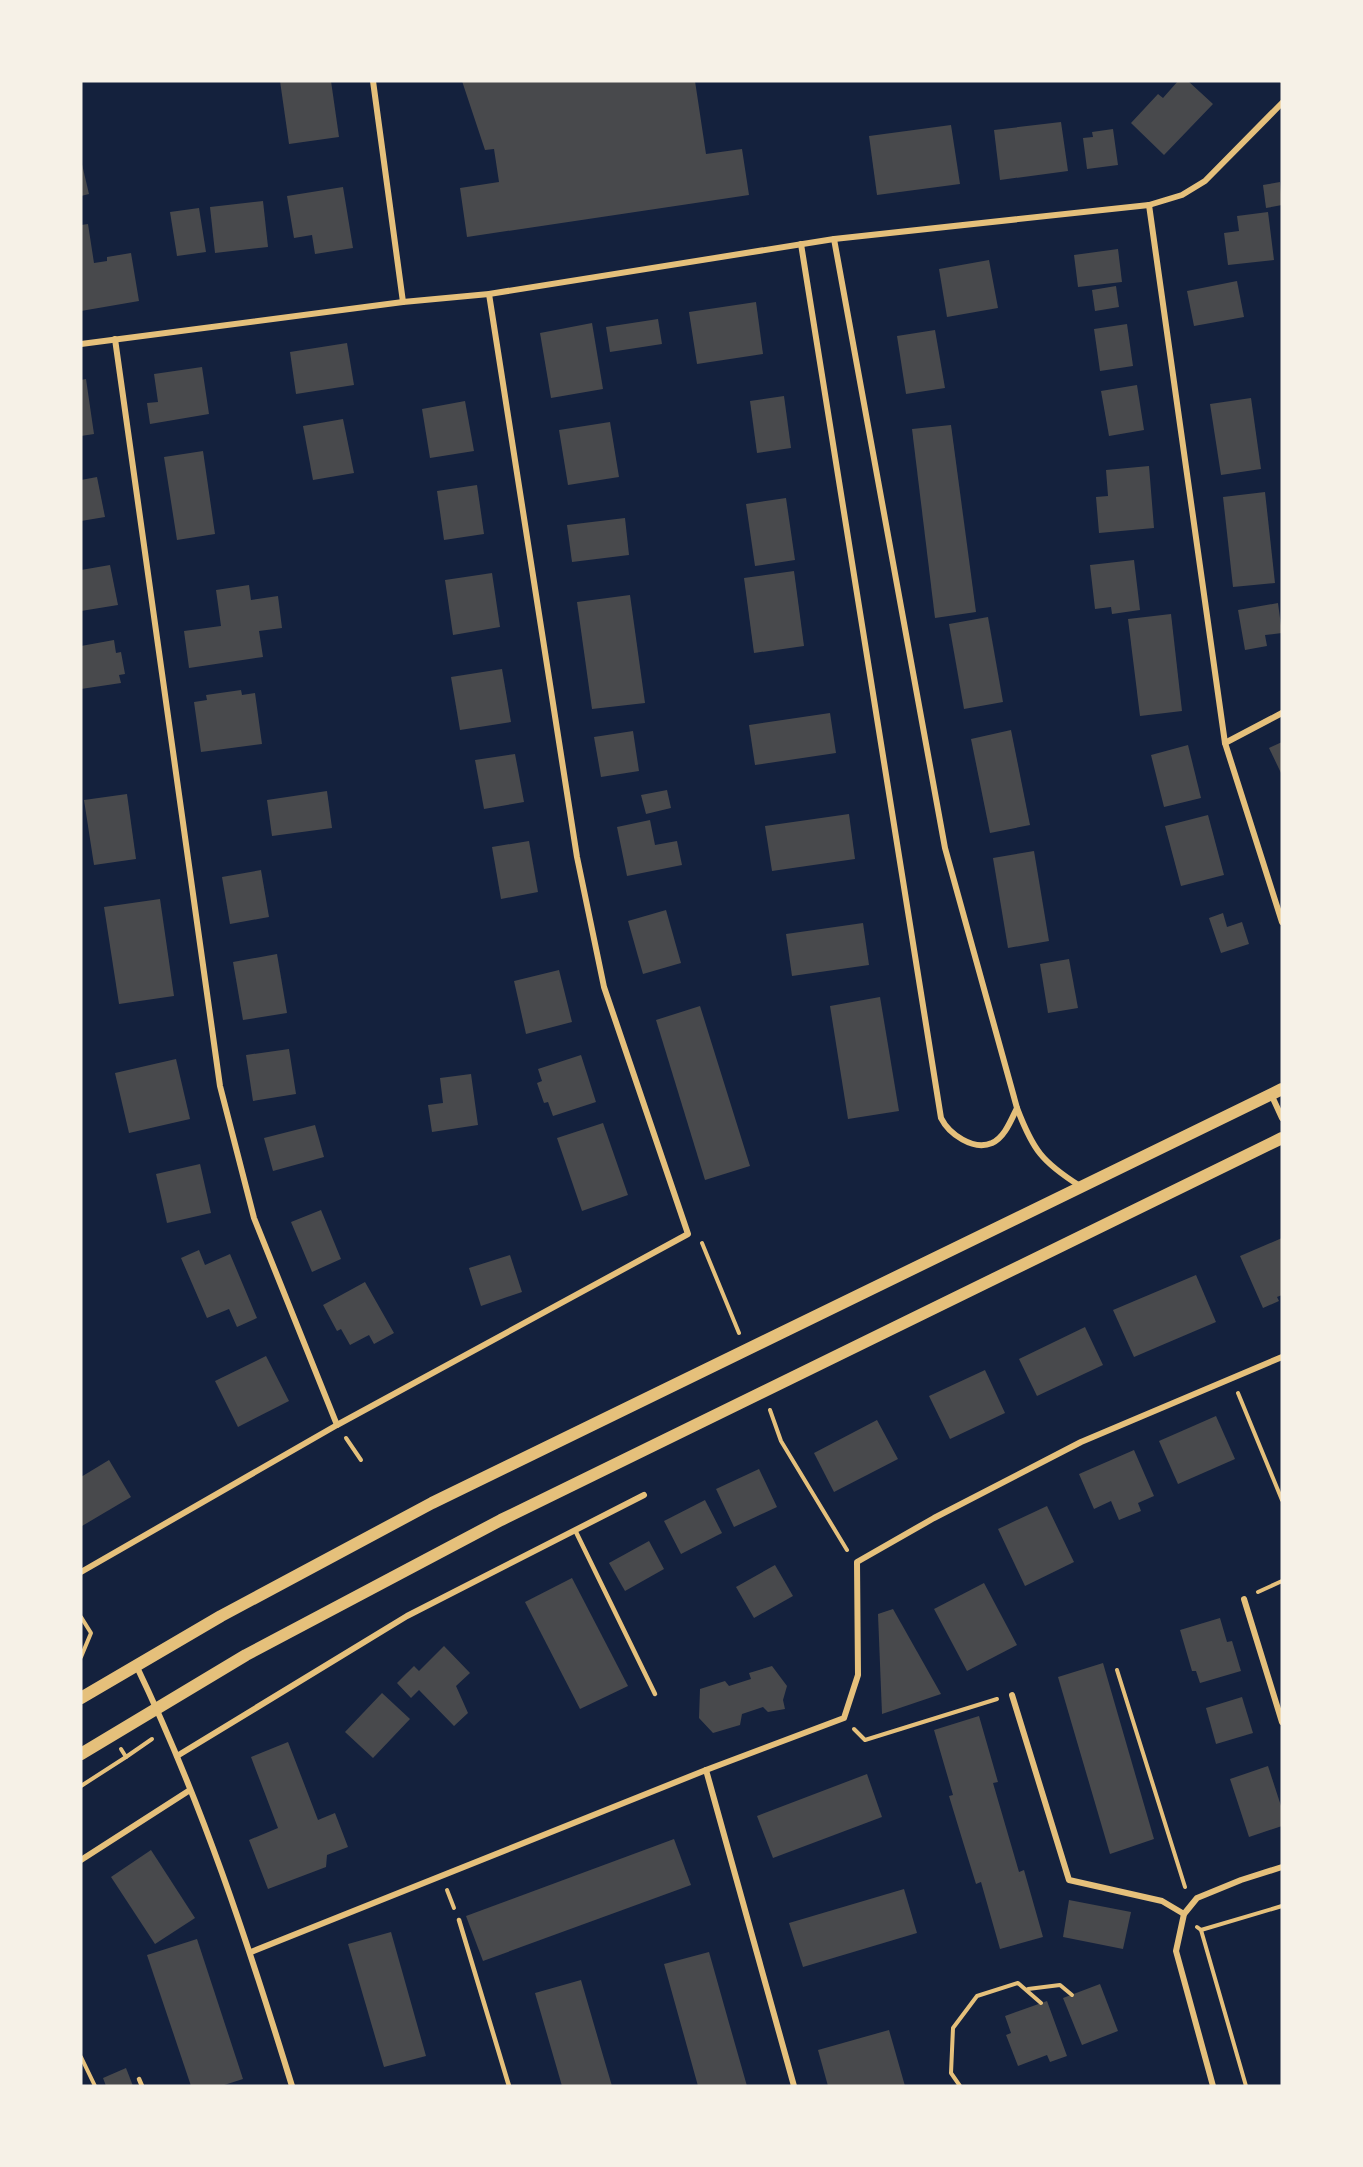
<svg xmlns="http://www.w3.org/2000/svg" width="1363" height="2167" font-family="Cabin,sans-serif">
<rect width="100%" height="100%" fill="#14213d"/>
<g fill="#48494c">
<path d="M280 81H331L339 137 289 144Z"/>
<path d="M462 81H695L706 154 742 149 749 195 467 237 460 188 499 182 494 149 485 150Z"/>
<path d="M1178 81H1188L1213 104 1164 155 1131 123 1158 94 1163 98Z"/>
<path d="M1061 122 1068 171 1000 180 994 130Z"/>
<path d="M951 125 960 184 877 195 869 136Z"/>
<path d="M1113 129 1118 165 1087 169 1083 138 1093 137 1092 132Z"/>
<path d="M81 160 89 194 81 196Z"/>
<path d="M1280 182 1282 205 1266 208 1263 185Z"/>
<path d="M343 187 353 248 315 254 312 235 294 238 287 196Z"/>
<path d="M263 201 268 247 215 253 210 207Z"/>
<path d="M199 208 206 252 177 256 170 212Z"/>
<path d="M1268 212 1274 260 1228 265 1224 233 1239 231 1237 216Z"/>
<path d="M88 224 94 263 107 261V257L131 253 139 301 81 311V225Z"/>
<path d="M1118 249 1122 282 1078 287 1074 255Z"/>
<path d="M989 260 998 308 947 317 939 269Z"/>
<path d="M1237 281 1244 317 1194 326 1187 291Z"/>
<path d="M1116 286 1119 307 1095 311 1092 290Z"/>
<path d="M756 302 763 354 697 364 689 312Z"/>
<path d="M658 319 662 344 610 352 606 327Z"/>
<path d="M592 323 603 389 551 398 540 333Z"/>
<path d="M1127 324 1133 366 1100 371 1094 329Z"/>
<path d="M935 330 945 388 906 394 897 336Z"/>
<path d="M347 343 354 385 296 394 290 352Z"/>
<path d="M202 367 209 414 150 424 147 403 158 402 154 374Z"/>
<path d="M86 379 94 434 81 436V380Z"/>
<path d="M1137 385 1144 430 1109 436 1101 391Z"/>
<path d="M784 396 791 448 757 453 750 401Z"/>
<path d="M1251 398 1261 469 1221 475 1210 404Z"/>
<path d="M465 401 474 451 430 458 422 409Z"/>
<path d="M343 419 354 473 313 480 303 426Z"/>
<path d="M610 422 619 477 568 485 559 430Z"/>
<path d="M951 425 976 612 935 618 912 429Z"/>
<path d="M203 451 215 534 177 540 164 457Z"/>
<path d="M1149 466 1154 528 1099 533 1096 497 1108 496 1106 470Z"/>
<path d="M97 477 105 517 81 521V480Z"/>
<path d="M477 485 484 534 444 540 437 491Z"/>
<path d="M1265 492 1275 583 1233 587 1223 497Z"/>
<path d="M786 498 795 560 755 566 746 504Z"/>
<path d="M625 518 629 555 572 562 567 525Z"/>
<path d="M1134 560 1140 610 1112 614 1111 607 1095 609 1090 565Z"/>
<path d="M110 565 118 605 81 611V570Z"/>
<path d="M794 571 804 646 754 653 744 578Z"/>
<path d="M492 573 500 627 453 635 445 580Z"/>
<path d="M249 585 251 600 278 596 282 628 259 631 263 657 189 668 184 631 221 626 216 590Z"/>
<path d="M630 595 645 703 592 709 577 602Z"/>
<path d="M1278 603 1282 633 1265 635 1267 646 1245 650 1238 610Z"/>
<path d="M1171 614 1182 711 1140 716 1128 619Z"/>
<path d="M988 617 1003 702 964 709 949 624Z"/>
<path d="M114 640 116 653 121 652 125 674 119 675 121 683 81 689V646Z"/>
<path d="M502 669 511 722 460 730 451 677Z"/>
<path d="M241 690 242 695 255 693 262 744 201 752 194 702 207 700 206 695Z"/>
<path d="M830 713 836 753 755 765 749 725Z"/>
<path d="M1011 730 1030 825 990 833 971 739Z"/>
<path d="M633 731 639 771 601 777 594 737Z"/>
<path d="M1282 742V775L1269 748Z"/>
<path d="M1188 745 1201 798 1164 807 1151 755Z"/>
<path d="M515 754 524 802 484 809 475 760Z"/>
<path d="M667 790 671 808 646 814 641 795Z"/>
<path d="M327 791 332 828 272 836 267 800Z"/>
<path d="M127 794 136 859 94 865 84 800Z"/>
<path d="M849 814 855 859 772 871 765 826Z"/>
<path d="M1208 815 1224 875 1181 886 1165 826Z"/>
<path d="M650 820 655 845 677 841 682 865 627 876 617 827Z"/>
<path d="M529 841 538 892 501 899 492 847Z"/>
<path d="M1034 851 1049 941 1008 948 993 858Z"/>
<path d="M261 870 269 917 230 924 222 877Z"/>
<path d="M160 899 174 996 119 1004 104 907Z"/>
<path d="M666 910 681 963 643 974 628 921Z"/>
<path d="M1223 913 1227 927 1242 922 1249 944 1221 953 1209 918Z"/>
<path d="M863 923 869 965 792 976 786 934Z"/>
<path d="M277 954 287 1013 243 1020 233 962Z"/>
<path d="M1069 959 1078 1008 1048 1013 1040 964Z"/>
<path d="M559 970 572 1022 526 1034 514 981Z"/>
<path d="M880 997 899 1111 848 1119 830 1006Z"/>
<path d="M700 1006 750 1166 705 1180 656 1020Z"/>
<path d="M289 1049 296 1094 253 1101 246 1055Z"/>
<path d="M581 1055 596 1102 553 1116 548 1102 544 1103 537 1083 542 1081 538 1069Z"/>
<path d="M176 1059 190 1119 129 1133 115 1073Z"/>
<path d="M471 1074 478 1125 432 1132 428 1105 443 1103 440 1078Z"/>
<path d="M603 1123 628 1195 582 1211 557 1138Z"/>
<path d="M315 1125 324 1157 273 1171 264 1138Z"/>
<path d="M200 1164 211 1213 167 1223 156 1174Z"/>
<path d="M321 1210 341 1259 312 1272 291 1222Z"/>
<path d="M1282 1238V1295L1277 1297 1279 1301 1263 1308 1240 1256Z"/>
<path d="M199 1250 205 1265 230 1254 257 1318 237 1327 229 1309 207 1318 181 1258Z"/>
<path d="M510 1255 522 1292 481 1306 469 1268Z"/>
<path d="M1196 1275 1216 1322 1134 1357 1113 1310Z"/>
<path d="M365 1282 394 1333 374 1344 369 1335 350 1345 341 1329 337 1331 323 1305Z"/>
<path d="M1085 1327 1103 1365 1037 1396 1019 1359Z"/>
<path d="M266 1356 289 1401 238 1427 215 1381Z"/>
<path d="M985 1370 1005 1413 950 1439 929 1396Z"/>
<path d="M1216 1416 1235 1459 1178 1484 1159 1441Z"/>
<path d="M877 1420 898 1459 834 1492 814 1453Z"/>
<path d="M1134 1450 1154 1496 1138 1503 1141 1511 1119 1520 1111 1501 1094 1509 1079 1474Z"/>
<path d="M109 1460 131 1497 82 1526 81 1477Z"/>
<path d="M759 1469 777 1507 734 1527 716 1489Z"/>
<path d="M705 1500 722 1533 681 1554 664 1521Z"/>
<path d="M1047 1506 1074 1562 1025 1586 998 1529Z"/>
<path d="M649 1541 664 1569 625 1591 609 1563Z"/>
<path d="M775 1565 793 1596 754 1618 736 1587Z"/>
<path d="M572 1578 628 1686 580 1709 525 1602Z"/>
<path d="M984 1583 1017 1645 967 1671 934 1609Z"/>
<path d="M893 1609 941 1694 882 1714 878 1614Z"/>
<path d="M1220 1618 1227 1642 1232 1641 1241 1671 1200 1683 1196 1671H1192L1180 1630Z"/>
<path d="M444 1646 470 1673 456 1686 468 1713 454 1726 419 1690 411 1698 397 1683 414 1666 419 1671Z"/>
<path d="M1103 1663 1154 1839 1110 1854 1058 1677Z"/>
<path d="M772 1666 787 1686 783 1700 785 1709 768 1712 763 1707 742 1714 740 1725 713 1733 699 1718 700 1689 725 1681 729 1686 751 1679 749 1673Z"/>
<path d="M382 1693 410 1719 373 1758 345 1732Z"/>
<path d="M1242 1697 1253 1733 1216 1744 1206 1708Z"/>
<path d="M979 1716 998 1782 993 1783 1019 1872 1024 1870 1043 1937 1000 1949 981 1882 976 1884 963 1842 949 1796 953 1795 934 1730Z"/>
<path d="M288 1742 318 1820 335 1813 348 1847 327 1855 326 1867 268 1889 249 1840 278 1828 251 1757Z"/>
<path d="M1268 1766 1282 1809V1826L1249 1837 1230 1779Z"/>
<path d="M867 1774 882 1817 773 1858 757 1816Z"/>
<path d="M674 1839 691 1885 483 1961 466 1916Z"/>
<path d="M151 1850 195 1918 155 1944 111 1877Z"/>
<path d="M904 1889 917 1933 803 1967 789 1923Z"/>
<path d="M1069 1900 1131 1912 1123 1949 1063 1937Z"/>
<path d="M391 1932 426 2056 384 2067 348 1944Z"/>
<path d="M197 1939 243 2079 221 2086H191L147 1955Z"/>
<path d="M709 1952 729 2023 747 2086H698L664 1964Z"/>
<path d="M581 1980 604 2059 612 2086H562L535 1993Z"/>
<path d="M1100 1984 1118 2031 1082 2045 1063 1998Z"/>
<path d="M1047 2001 1067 2056 1050 2062 1047 2055 1018 2066 1006 2035 1011 2033 1005 2016Z"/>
<path d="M889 2030 905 2086H828L818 2050Z"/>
<path d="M126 2068 133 2086H106L103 2078Z"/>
</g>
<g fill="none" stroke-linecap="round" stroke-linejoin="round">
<g stroke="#e5c07b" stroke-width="4">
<path d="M702 1243 739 1333"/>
<path d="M1238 1393 1282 1500"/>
<path d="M770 1410 781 1441 847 1550"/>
<path d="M346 1438 361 1460"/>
<path d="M1258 1592 1282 1581"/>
<path d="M81 1617 91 1633 81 1657"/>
<path d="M1117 1670 1185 1887"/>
<path d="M854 1729 865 1740 997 1699"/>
<path d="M121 1749 126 1757 152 1739"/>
<path d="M81 1786 126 1757"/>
<path d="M447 1890 454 1908"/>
<path d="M1197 1927 1201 1930 1246 2086"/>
<path d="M1201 1930 1282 1906"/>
<path d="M1028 1989 1060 1985 1072 1995"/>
<path d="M81 2057 95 2086"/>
<path d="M960 2086 951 2073 953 2028 977 1996 1018 1983 1041 2003"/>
</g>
<g stroke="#e5c07b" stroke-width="4.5">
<path d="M575 1530 655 1694"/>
<path d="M459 1920 509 2086"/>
<path d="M139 2079 142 2086"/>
</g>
<g stroke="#e5c07b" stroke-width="6">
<path d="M373 81 403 302"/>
<path d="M1149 205 1225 743 1282 922"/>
<path d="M801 244 941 1118C949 1134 973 1151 992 1143 1005 1137 1011 1120 1017 1108L945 848 834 239"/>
<path d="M115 339 220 1086 254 1218 337 1425"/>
<path d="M81 344 403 302 489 294 834 239 1149 205 1182 195 1205 181 1282 103"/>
<path d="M1225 743 1282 713"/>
<path d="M1271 1094 1282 1118"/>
<path d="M1017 1108C1033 1150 1042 1162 1080 1186"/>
<path d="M81 1572 337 1425 688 1234 604 987 577 857 489 294"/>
<path d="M1244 1599 1282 1722"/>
<path d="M136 1665C201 1800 248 1943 292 2086"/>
<path d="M1012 1695 1069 1880 1162 1901 1184 1914"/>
<path d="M177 1756 407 1616 644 1495"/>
<path d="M706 1770 794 2086"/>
<path d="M81 1860 190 1790"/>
<path d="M251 1952 706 1770 844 1718 858 1675 857 1562 934 1518 1081 1442 1282 1357"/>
<path d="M1213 2086 1176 1951 1184 1914 1197 1898 1241 1880 1282 1867"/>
</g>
<g stroke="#e5c07b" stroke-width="12">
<path d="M81 1698 221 1616 432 1503 1282 1089"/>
<path d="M81 1754 246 1655 501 1520 1282 1138"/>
</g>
<path stroke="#918062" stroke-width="1.5" d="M1280 81 1282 83"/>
</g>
<rect width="1363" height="2167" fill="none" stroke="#f6f1e7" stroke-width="165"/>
</svg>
